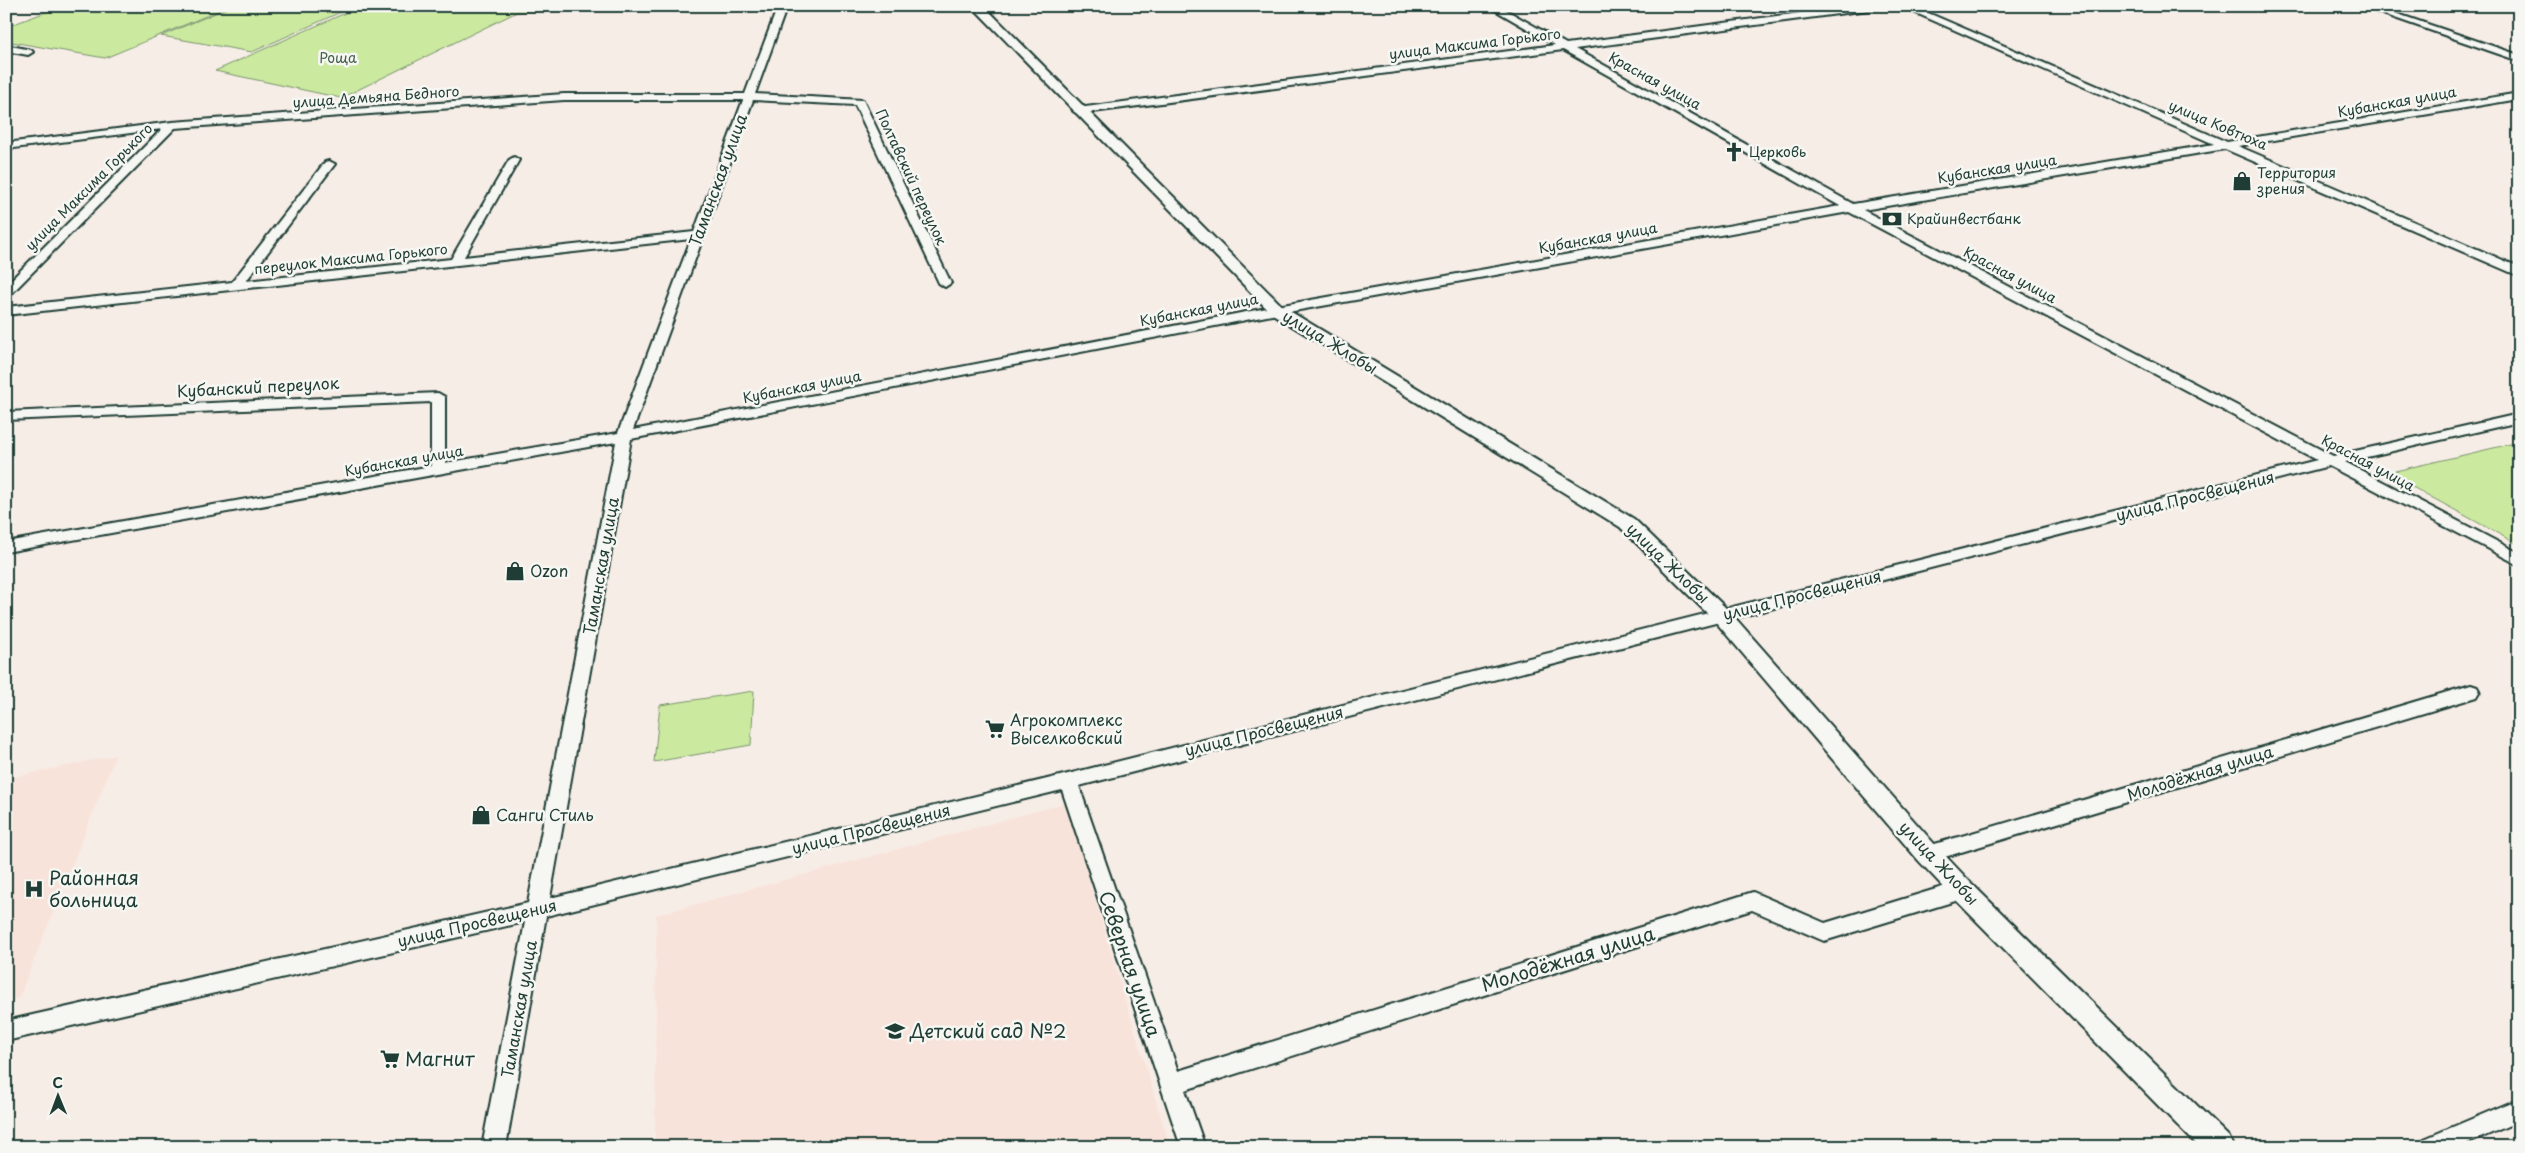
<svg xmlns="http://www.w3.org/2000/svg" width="2525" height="1153" font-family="'Playpen Sans',sans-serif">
<rect width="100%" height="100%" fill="#f7ede7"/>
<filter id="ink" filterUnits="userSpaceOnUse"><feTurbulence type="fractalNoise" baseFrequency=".02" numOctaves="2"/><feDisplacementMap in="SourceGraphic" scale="10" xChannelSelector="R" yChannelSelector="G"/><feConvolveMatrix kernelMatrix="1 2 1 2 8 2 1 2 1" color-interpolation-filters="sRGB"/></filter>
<g filter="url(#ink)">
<g fill="#f8e3da">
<path d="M116 755 19 998 6 1001V779Z"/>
<path d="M1066 803 1170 1147H655L656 915Z"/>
</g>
<g fill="#cce9a0" stroke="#76936a">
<path d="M62 6H230L105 58 6 41V27Z"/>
<path d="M232 6H354L252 52 161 36Z"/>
<path d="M361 6H615L517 12 341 98 215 71Z"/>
<path d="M2519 442V545L2387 473Z"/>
<path d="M754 691 751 745 654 762 660 705Z"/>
</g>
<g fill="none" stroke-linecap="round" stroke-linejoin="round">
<defs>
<g id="minor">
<path d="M778 6H787L755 94 863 100 951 283 945 287 939 283 855 105 753 100 633 430 1277 306 1840 206 1563 50 1078 114 1073 111 1078 108 1555 45 1488 6H1499L1566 44 1853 6H1880L1876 9 1575 49 1853 204 2214 144 1900 6H1912L2227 142 2519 93V99L2238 146 2519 267V276L2225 149 1863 210 2333 456 2519 414V422L2345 462 2519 553V565L2329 466 1079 786 1178 1071 1753 892 1825 923 1962 881 1969 884 1972 890 1969 896 1962 899 1824 941 1752 910 1185 1090 1205 1147H1181L1062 790 546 916 506 1147H482L525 922 6 1041V1021L528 903 616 442 6 552V542L431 466V402L6 420V412L438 393 445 397V463L618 433 691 239 6 315V307L232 282 325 162 329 161 335 164 246 281 451 259 509 160 514 157 519 160 464 257 694 232 743 100H564L175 128 10 295 6 296V285L162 129 6 149V143L172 122 564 94H745ZM1849 212 2317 460 1068 774 550 898 631 439 1277 314Z"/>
<path d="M2360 6H2374L2519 55V61Z"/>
<path d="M6 45 31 50 33 52 28 55 6 51Z"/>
<path d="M2471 685 2477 687 2480 692 2477 697 1928 862 1921 860 1918 854 1921 848 1928 846Z"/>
<path d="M2519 1099V1121L2460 1147H2420L2424 1139Z"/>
</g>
<path id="tertiary" d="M972 6H984L1283 307 1634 519 1729 611 1937 847 1971 883 2229 1137 2233 1147H2199L1953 897 1919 861 1715 621 1620 527 1271 313Z"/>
</defs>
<use href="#minor" stroke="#1f3d34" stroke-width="4"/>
<use href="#tertiary" stroke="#1f3d34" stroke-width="4"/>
<use href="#minor" fill="#f6f6f2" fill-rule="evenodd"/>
<use href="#tertiary" fill="#f6f6f2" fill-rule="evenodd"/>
</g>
</g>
<defs>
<symbol id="church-bare" viewBox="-9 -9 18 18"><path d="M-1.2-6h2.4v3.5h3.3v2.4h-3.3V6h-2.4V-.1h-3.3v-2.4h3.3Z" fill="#1f3d34" stroke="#f6f6f2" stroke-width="2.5" paint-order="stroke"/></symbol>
<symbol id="shop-bare" viewBox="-9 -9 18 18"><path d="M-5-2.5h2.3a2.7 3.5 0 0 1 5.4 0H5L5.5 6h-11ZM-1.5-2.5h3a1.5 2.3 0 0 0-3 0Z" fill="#1f3d34" stroke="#f6f6f2" stroke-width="2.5" paint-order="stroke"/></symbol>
<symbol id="bank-bare" viewBox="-9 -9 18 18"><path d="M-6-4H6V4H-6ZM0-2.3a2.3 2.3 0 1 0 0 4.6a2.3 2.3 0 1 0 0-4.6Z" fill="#1f3d34" stroke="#f6f6f2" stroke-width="2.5" paint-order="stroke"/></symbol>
<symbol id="supermarket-bare" viewBox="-9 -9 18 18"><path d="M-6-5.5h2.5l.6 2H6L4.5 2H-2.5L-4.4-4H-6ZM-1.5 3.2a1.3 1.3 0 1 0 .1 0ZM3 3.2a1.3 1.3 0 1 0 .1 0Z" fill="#1f3d34" stroke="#f6f6f2" stroke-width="2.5" paint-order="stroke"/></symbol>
<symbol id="hospital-bare" viewBox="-9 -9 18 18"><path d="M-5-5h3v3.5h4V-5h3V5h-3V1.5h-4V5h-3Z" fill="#1f3d34" stroke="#f6f6f2" stroke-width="2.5" paint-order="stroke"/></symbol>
<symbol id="school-bare" viewBox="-9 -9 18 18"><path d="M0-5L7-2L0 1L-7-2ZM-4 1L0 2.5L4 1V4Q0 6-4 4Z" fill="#1f3d34" stroke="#f6f6f2" stroke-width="2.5" paint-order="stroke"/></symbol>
</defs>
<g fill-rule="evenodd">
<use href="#church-bare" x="1720" y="138" width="28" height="28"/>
<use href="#shop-bare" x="2228" y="167" width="28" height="28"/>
<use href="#bank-bare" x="1878" y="205" width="28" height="28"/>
<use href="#shop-bare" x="501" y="557" width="28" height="28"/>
<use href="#supermarket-bare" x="981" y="715" width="28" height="28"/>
<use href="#shop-bare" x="467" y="801" width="28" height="28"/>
<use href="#hospital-bare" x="20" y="875" width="28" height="28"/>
<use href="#school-bare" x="881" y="1017" width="28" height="28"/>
<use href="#supermarket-bare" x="376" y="1045" width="28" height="28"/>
</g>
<g text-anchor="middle" stroke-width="5" stroke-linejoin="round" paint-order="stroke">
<g font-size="14" fill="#1f3d34" stroke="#f6f6f2">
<text transform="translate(1475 44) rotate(-7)" y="5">улица Максима Горького</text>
<text transform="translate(1655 81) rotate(29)" y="5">Красная улица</text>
<text transform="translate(376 97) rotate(-4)" y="5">улица Демьяна Бедного</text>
<text transform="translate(2397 102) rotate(-10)" y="5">Кубанская улица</text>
<text transform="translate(2218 125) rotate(23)" y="5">улица Ковтюха</text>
<text transform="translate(1997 169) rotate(-9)" y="5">Кубанская улица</text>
<text transform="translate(911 177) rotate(65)" y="5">Полтавский переулок</text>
<text transform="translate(89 187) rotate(-45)" y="5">улица Максима Горького</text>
<text transform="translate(1598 238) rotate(-10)" y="5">Кубанская улица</text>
<text transform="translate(351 259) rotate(-6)" y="5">переулок Максима Горького</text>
<text transform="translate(2010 275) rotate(28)" y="5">Красная улица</text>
<text transform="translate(1199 310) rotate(-11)" y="5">Кубанская улица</text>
<text transform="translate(802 387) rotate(-11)" y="5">Кубанская улица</text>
<text transform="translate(404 461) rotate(-10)" y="5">Кубанская улица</text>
<text transform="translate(2368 463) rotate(28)" y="5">Красная улица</text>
</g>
<g font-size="14" fill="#425f4a" stroke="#f6f6f2">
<text x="338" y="63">Роща</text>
</g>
<g font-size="14" fill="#1f3d34" stroke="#f6f6f2" text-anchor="start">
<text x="1749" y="157">Церковь</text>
<text x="2257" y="178">Территория<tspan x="2257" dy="16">зрения</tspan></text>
<text x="1907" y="224">Крайинвестбанк</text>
</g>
<g font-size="16" fill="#1f3d34" stroke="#f6f6f2">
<text transform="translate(718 180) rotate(-70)" y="6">Таманская улица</text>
<text transform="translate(1330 342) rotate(31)" y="6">улица Жлобы</text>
<text transform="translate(258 387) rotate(-3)" y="6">Кубанский переулок</text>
<text transform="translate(2195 496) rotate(-14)" y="6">улица Просвещения</text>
<text transform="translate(1668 563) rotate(44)" y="6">улица Жлобы</text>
<text transform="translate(601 566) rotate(-80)" y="6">Таманская улица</text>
<text transform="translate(1802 595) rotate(-14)" y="6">улица Просвещения</text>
<text transform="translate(1264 731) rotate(-14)" y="6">улица Просвещения</text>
<text transform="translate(2200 773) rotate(-17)" y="6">Молодёжная улица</text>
<text transform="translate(871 829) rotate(-14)" y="6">улица Просвещения</text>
<text transform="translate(1939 863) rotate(47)" y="6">улица Жлобы</text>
<text transform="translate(477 923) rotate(-13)" y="6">улица Просвещения</text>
<text transform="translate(519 1009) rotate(-80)" y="6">Таманская улица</text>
</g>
<g font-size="16" fill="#1f3d34" stroke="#f6f6f2" text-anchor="start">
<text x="530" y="577">Ozon</text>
<text x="1010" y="726">Агрокомплекс<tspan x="1010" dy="18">Выселковский</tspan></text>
<text x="496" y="821">Санги Стиль</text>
</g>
<g font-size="19" fill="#1f3d34" stroke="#f6f6f2" text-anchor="start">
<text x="49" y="885">Районная<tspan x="49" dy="22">больница</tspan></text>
<text x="910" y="1038">Детский сад №2</text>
<text x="405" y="1066">Магнит</text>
</g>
<g font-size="19" fill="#1f3d34" stroke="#f6f6f2">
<text transform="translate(1568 959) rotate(-17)" y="7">Молодёжная улица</text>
<text transform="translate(1130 964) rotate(71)" y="7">Северная улица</text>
</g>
</g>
<rect width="2525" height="1153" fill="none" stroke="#f6f6f2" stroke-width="25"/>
<rect x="12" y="12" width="2500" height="1128" fill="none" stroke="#1f3d34" stroke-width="2" filter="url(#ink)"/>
<g transform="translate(58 1096) rotate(359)" stroke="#f6f6f2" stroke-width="4" paint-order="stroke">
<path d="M0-4L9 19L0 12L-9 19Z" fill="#1f3d34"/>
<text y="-8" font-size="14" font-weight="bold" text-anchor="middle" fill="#1f3d34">С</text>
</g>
</svg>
